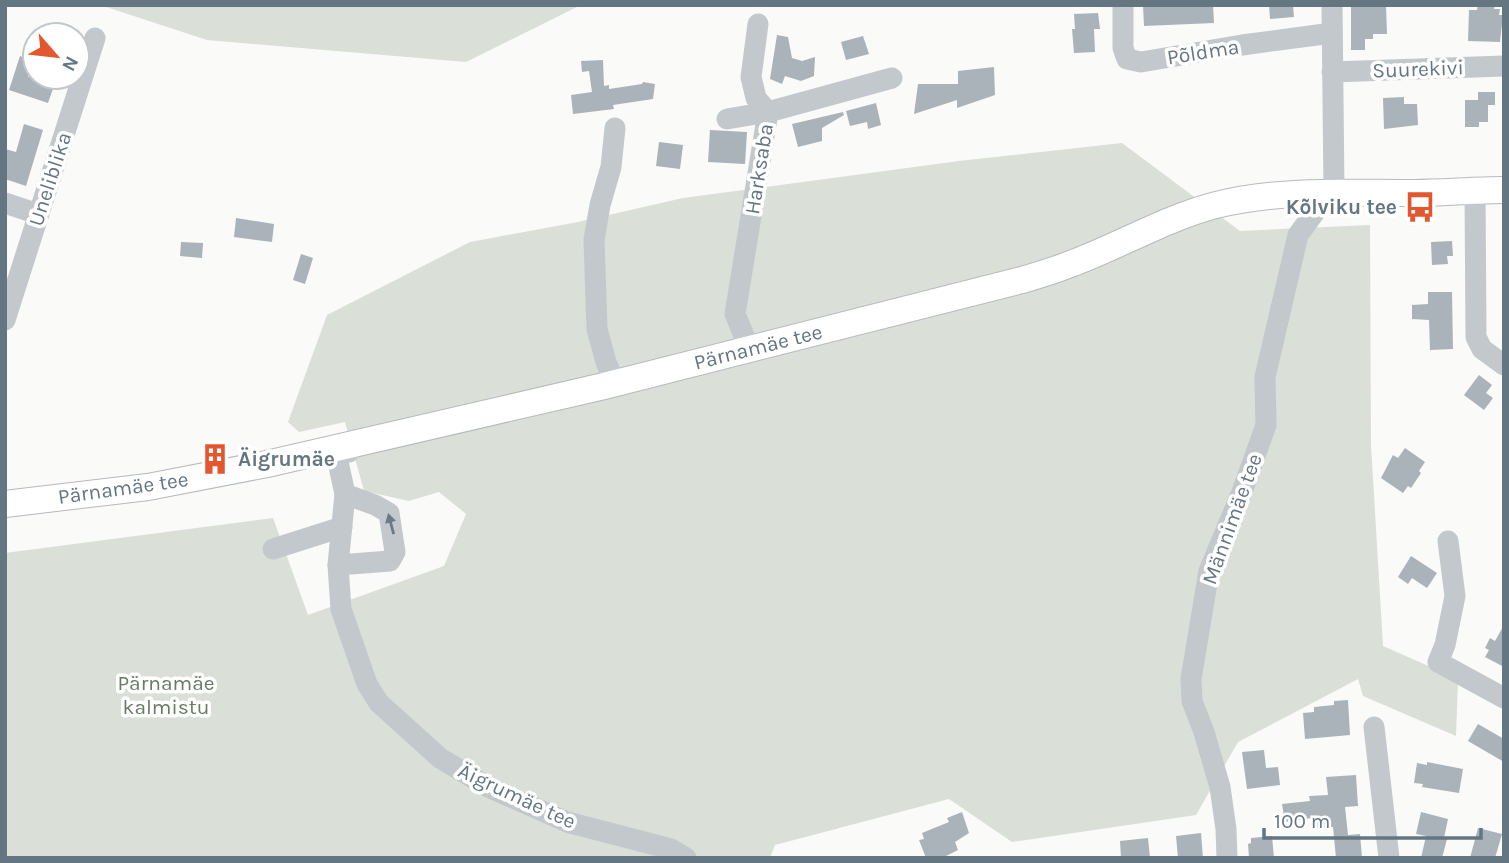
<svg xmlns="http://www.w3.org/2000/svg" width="1509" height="863" font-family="Karla,sans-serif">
<rect width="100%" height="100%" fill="#fafaf8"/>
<g fill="#dadfd7">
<path d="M100 5H581L466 62 207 40Z"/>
<path d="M1122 143 1240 231 1370 225 1371 445 1383 646 1458 679 1456 736 1363 696 1358 679 1238 742 1196 815 1012 842 949 799 775 845 770 858H5V553L273 518 308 615 444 566 466 514 439 492 409 501 364 491 345 422 299 432 288 422 327 315 470 242 578 222 683 198 959 161Z"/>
</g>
<g fill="#aab3b9">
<path d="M1143 5H1213L1214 23 1144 26Z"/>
<path d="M1269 5H1293L1294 17 1270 19Z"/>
<path d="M1351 5H1386L1387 34H1373V39H1365V50H1351Z"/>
<path d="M1478 5H1495L1494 9H1500L1499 15H1503L1500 42 1468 41 1469 10H1477Z"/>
<path d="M1098 13 1100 29H1094L1095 52 1074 53 1072 29H1075L1074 14Z"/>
<path d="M777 35 788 37 792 58 802 61 815 57 814 76 801 81 785 76 782 84 770 79Z"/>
<path d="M863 36 869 54 846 60 841 42Z"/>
<path d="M20 56 34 60 28 77H57L48 103 9 90Z"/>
<path d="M603 60 604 86 609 85V89L642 84 643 82 655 84 653 99 613 105 614 109 573 114 571 95 592 92 589 71 582 72 581 61Z"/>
<path d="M994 67 995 95 957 108V100L914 114 918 84H958V71Z"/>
<path d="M1478 92H1495V105H1488V122H1479V127H1465V100H1478Z"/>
<path d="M1404 97V104H1417L1418 125 1384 129 1383 98Z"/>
<path d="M876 103 881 125 868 129 867 122 850 126 846 111Z"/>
<path d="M843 112 844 115 822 128V141L798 147 792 124Z"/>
<path d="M24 124 43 130 26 186 5 179V149L16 152Z"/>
<path d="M710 130 747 132 745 164 708 162Z"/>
<path d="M659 142 683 145 680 169 656 166Z"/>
<path d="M236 218 274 224 272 242 234 237Z"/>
<path d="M1452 241 1453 256H1447L1448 264 1432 265 1431 242Z"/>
<path d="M181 242 203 243 202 258 180 256Z"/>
<path d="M301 254 313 258 305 284 293 280Z"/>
<path d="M1428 292H1452L1453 349 1430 350 1429 320 1412 319V305L1428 304Z"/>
<path d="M1479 375 1492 385 1486 393 1493 398 1484 410 1464 395Z"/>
<path d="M1405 448 1425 462 1419 471 1421 473 1411 488 1408 486 1403 493 1381 478 1393 455 1398 458Z"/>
<path d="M1411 556 1437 573 1427 588 1412 578 1408 584 1398 577Z"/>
<path d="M1504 625V667L1485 657 1489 650 1485 648 1490 638 1495 641Z"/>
<path d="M1348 700 1350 735 1305 739 1303 713 1314 712V707L1334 705V701Z"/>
<path d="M1478 724 1504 739V762L1468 741Z"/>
<path d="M1264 750 1266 768 1278 767 1280 785 1247 789 1242 752Z"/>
<path d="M1427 762 1463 769 1459 793 1422 787 1423 784 1414 783 1417 763 1427 765Z"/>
<path d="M1356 775 1358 806 1345 807 1348 835 1360 834 1362 858H1336L1333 827 1311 829V818L1285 822 1282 804 1310 801 1309 796 1328 795 1326 777Z"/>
<path d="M962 812 969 833 955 842 958 850 942 858H926L919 840 924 839 922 833 949 822 947 818Z"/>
<path d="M1421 812 1448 819 1444 838 1447 839 1442 858H1421L1426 836 1416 834Z"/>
<path d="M1478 828 1502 834 1495 858H1470Z"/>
<path d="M1201 833 1203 858H1178L1176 836Z"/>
<path d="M1272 836 1274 858H1249L1248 844 1251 843V838Z"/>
<path d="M1148 838 1150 858H1121L1120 841Z"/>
</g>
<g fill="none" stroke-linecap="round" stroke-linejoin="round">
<defs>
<path id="major" d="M5 504 148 487 267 464 604 386 1022 280C1039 275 1056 270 1073 263 1121 245 1166 218 1216 205 1282 189 1347 193 1413 193 1443 193 1473 190 1504 190"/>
</defs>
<use href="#major" stroke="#b5babe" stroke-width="28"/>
<g stroke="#c3c8cc" stroke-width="21">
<path d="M1123 5V48L1127 59 1141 62 1242 45 1332 33"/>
<path d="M1332 72 1504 66"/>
<path d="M727 119 768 112 756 98 751 77 758 24"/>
<path d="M1475 190 1476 337 1482 349 1504 365"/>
<path d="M5 203 38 214"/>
<path d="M5 320 95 38"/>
<path d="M750 350 735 314 768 112 892 78"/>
<path d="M615 383 606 362 597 329 594 240 600 205 611 167 615 128"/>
<path d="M349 452 335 448 345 494 338 565 341 609 367 684 379 703 440 758 488 787 567 822 671 849 686 858"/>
<path d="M1448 541 1455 596 1445 645 1438 662 1504 698"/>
<path d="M273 549 342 527"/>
<path d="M338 565 390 561 395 552 389 513 375 505 345 494"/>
<path d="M1374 727 1389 858"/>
<path d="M1227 858 1226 829 1220 787 1204 732 1192 701 1191 679 1209 571 1242 492 1266 425 1265 377 1298 235 1317 209 1334 191 1332 5"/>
</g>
<use href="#major" stroke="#fff" stroke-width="26"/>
</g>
<defs><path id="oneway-solid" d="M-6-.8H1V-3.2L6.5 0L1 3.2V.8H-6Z" transform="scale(1.75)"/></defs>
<use fill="#6a7a87" href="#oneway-solid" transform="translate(391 524) rotate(-105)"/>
<defs>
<symbol id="bus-bare" viewBox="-9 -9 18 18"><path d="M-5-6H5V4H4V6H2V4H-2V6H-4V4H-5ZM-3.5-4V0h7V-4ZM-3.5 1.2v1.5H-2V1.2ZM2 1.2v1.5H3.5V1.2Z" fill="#e4572e" stroke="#fff" stroke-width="2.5" paint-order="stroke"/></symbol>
<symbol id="building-bare" viewBox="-9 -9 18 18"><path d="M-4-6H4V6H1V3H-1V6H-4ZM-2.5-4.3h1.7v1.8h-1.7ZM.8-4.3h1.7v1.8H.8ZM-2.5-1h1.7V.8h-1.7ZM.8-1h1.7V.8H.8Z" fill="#e4572e" stroke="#fff" stroke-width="2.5" paint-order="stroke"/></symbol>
</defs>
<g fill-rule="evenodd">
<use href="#bus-bare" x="1398" y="185" width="44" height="44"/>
<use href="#building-bare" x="193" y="437" width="44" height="44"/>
</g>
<g text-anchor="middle" stroke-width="7" stroke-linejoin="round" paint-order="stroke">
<g font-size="21" fill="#657683" stroke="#fff">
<text transform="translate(1203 52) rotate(-9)" y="7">Põldma</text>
<text transform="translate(1418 69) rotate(-2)" y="7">Suurekivi</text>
<text transform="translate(759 169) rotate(-81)" y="7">Harksaba</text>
<text transform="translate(50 179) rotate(-72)" y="7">Uneliblika</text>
<text transform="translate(758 347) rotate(-14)" y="7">Pärnamäe tee</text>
<text transform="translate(123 488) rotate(-8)" y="7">Pärnamäe tee</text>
<text transform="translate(1232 519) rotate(-70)" y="7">Männimäe tee</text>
<text transform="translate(517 796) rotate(25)" y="7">Äigrumäe tee</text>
</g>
<g font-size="21" font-weight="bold" fill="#657683" stroke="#fff" text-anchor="end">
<text x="1397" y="214">Kõlviku tee</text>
<text x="238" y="466" text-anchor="start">Äigrumäe</text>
</g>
<g font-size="21" fill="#687a64" stroke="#fff">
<text x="166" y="690">Pärnamäe<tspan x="166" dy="24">kalmistu</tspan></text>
</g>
</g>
<rect width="1509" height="863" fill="none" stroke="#657683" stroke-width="14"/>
<g transform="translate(56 56) rotate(118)"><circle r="33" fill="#ffffff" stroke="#c1c8cd" stroke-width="2"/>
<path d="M0-5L12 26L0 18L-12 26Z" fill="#e4572e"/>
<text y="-10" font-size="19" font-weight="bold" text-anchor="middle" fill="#657683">N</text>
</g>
<path d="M1264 828v10h217v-10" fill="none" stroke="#657683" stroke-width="3.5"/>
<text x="1274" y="828" font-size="21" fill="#657683" stroke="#ffffff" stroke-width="5" paint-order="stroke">100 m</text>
</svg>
